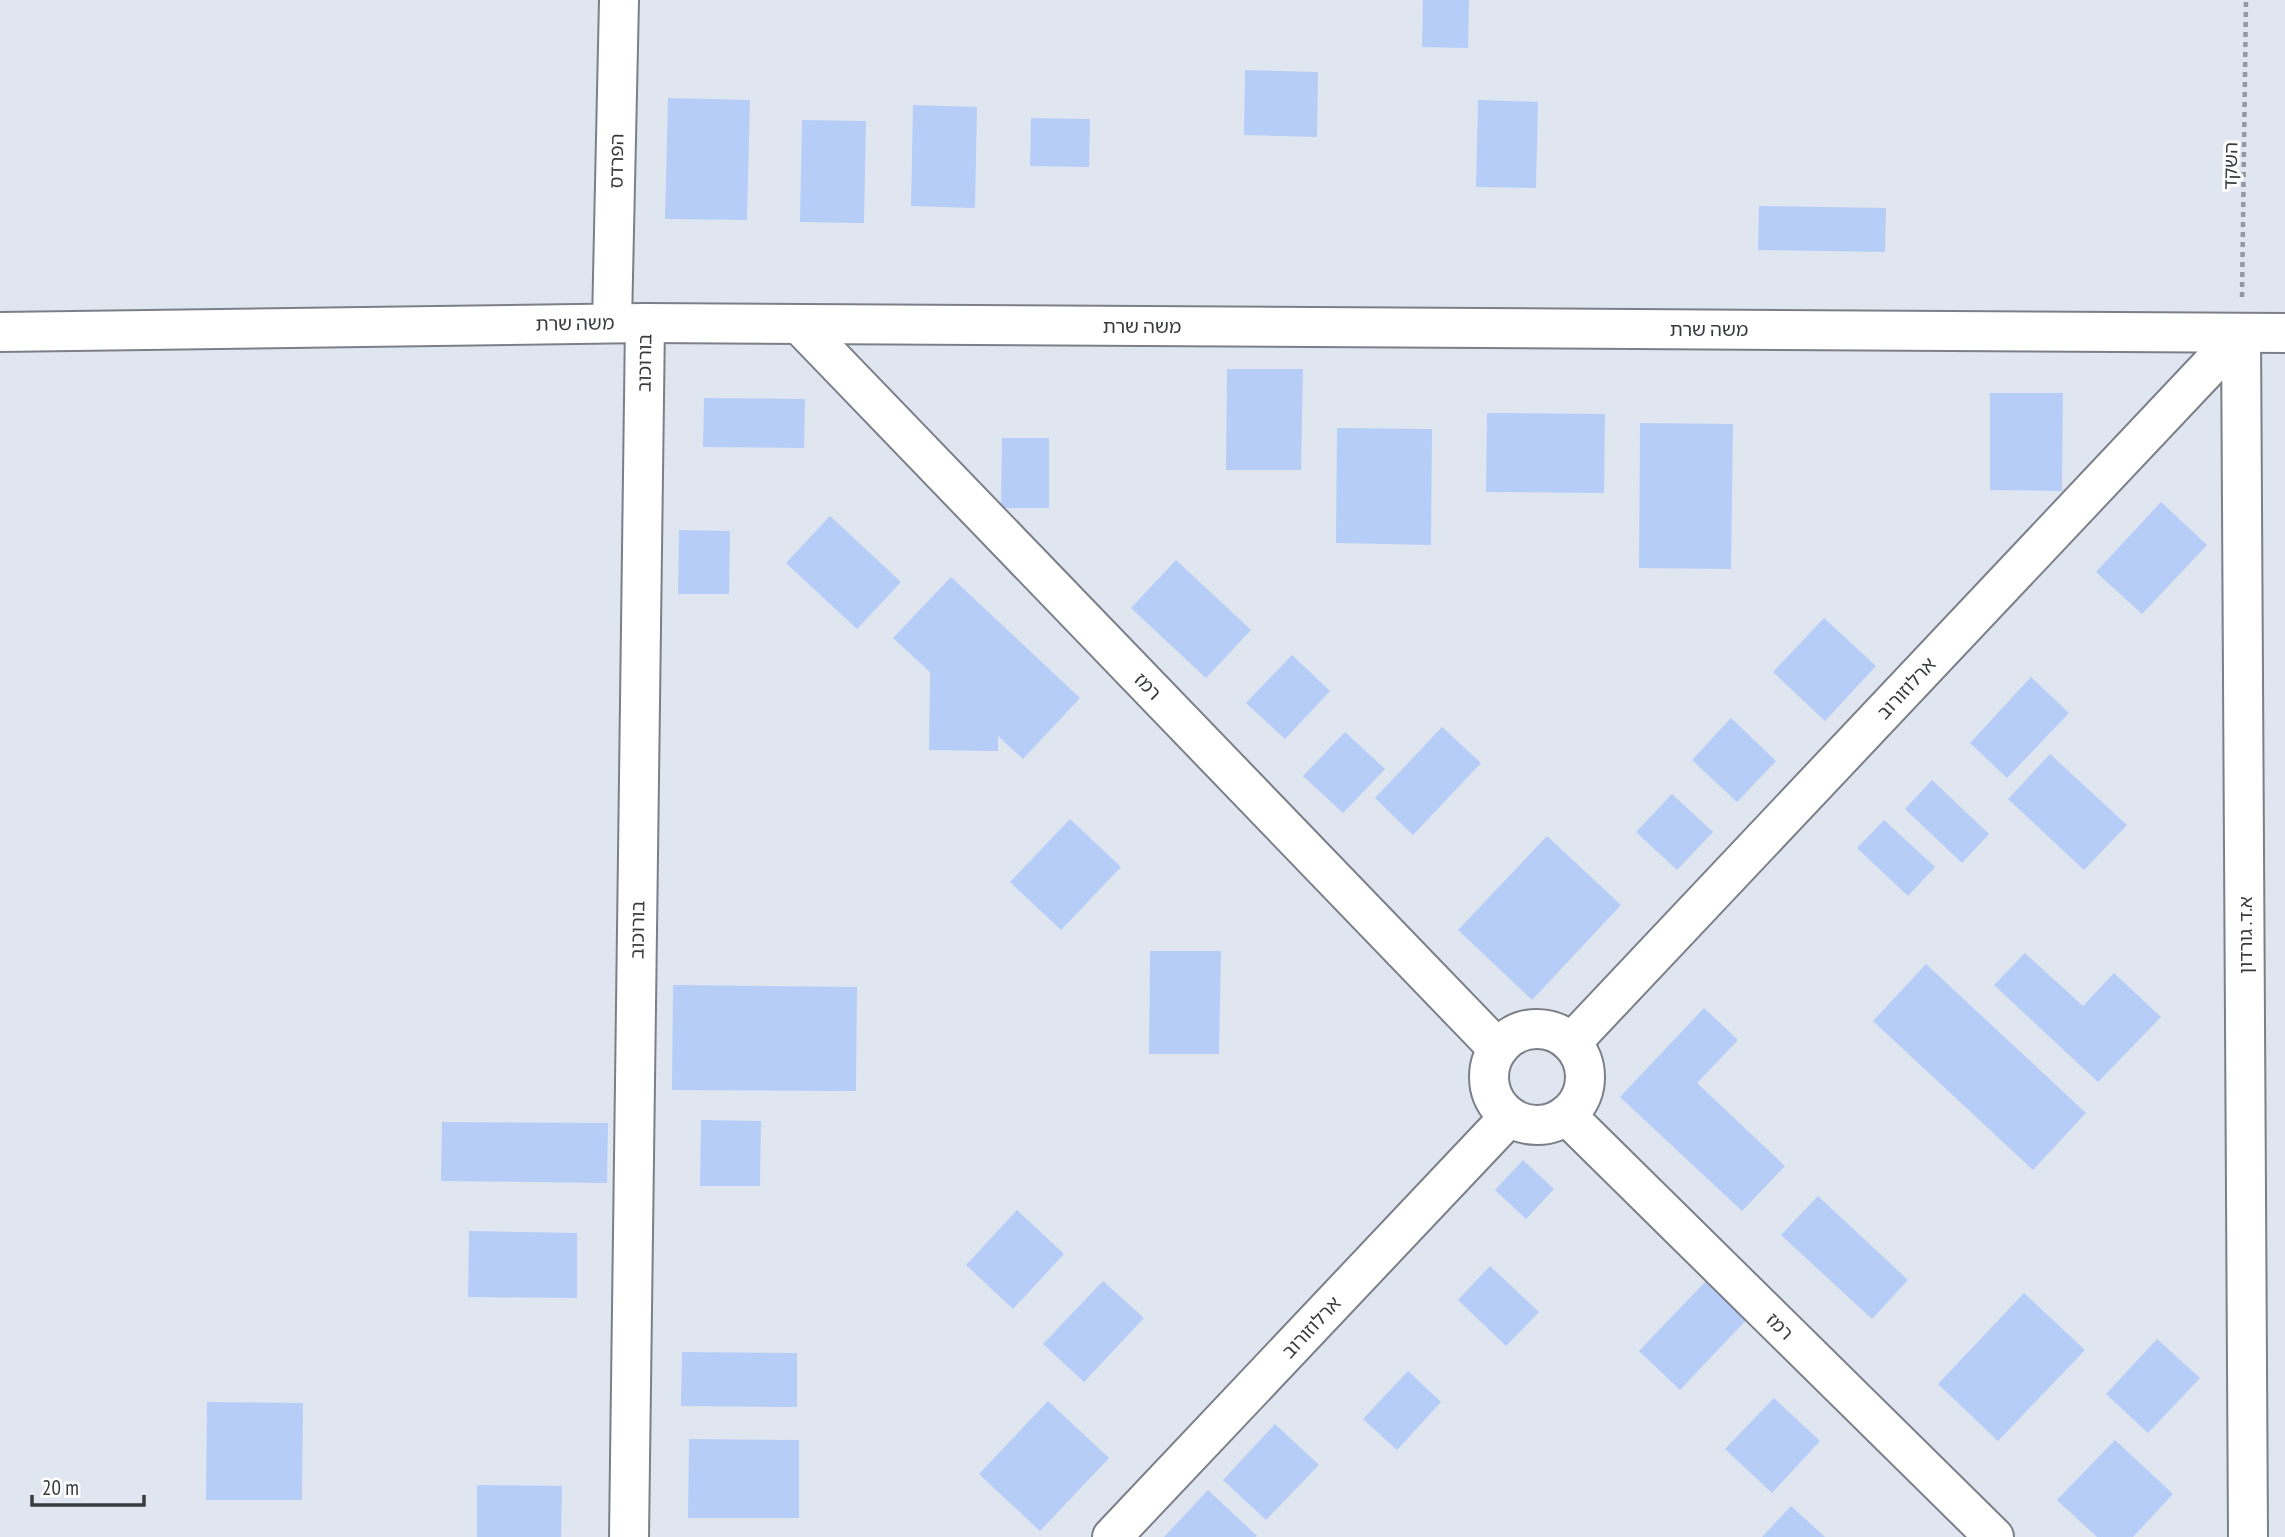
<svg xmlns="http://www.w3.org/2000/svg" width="2285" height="1537" font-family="'PT Sans Narrow','Noto Sans Hebrew',sans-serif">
<rect width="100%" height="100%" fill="#e0e6f0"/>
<g fill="#b6cdf7">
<path d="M1423 0H1469L1468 48 1422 47Z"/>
<path d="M1245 70 1318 72 1317 137 1244 135Z"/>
<path d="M668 98 750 100 747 220 665 219Z"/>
<path d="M1478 100 1538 102 1536 188 1476 187Z"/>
<path d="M913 105 977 107 975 208 911 206Z"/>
<path d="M1031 118 1090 119 1089 167 1030 166Z"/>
<path d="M802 120 866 121 864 223 800 222Z"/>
<path d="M1759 206 1886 208 1885 252 1758 250Z"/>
<path d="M1227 369H1303L1301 470H1226Z"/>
<path d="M1990 393H2063L2062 491 1990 490Z"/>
<path d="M704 398 805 399 804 448 703 447Z"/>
<path d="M1487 413 1605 414 1604 493 1486 492Z"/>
<path d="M1640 423 1733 424 1731 569 1639 568Z"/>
<path d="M1337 428 1432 429 1431 545 1336 543Z"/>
<path d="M1002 438H1049V508H1001Z"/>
<path d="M2161 502 2207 545 2142 614 2096 572Z"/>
<path d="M830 516 901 582 857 629 786 563Z"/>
<path d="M679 530 730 531 729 594H678Z"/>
<path d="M1176 560 1251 630 1206 678 1131 608Z"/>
<path d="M951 577 1080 698 1023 759 998 736V751L929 750 930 672 893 638Z"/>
<path d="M1824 618 1876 666 1825 721 1773 672Z"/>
<path d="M1292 655 1330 691 1285 739 1246 703Z"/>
<path d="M2031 677 2069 713 2007 778 1970 743Z"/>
<path d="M1731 718 1776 761 1737 802 1692 760Z"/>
<path d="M1442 727 1481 763 1413 835 1375 798Z"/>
<path d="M1345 732 1385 769 1343 813 1303 776Z"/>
<path d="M2050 754 2127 825 2084 870 2008 799Z"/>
<path d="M1932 780 1989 834 1962 863 1905 809Z"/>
<path d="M1672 794 1713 832 1677 870 1636 832Z"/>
<path d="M1070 819 1121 867 1061 930 1010 882Z"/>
<path d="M1884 820 1935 867 1908 896 1857 848Z"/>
<path d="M1547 836 1621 905 1532 1000 1458 930Z"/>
<path d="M1150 951H1221L1219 1054H1149Z"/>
<path d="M2025 953 2083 1006 2114 973 2161 1017 2098 1082 1994 985Z"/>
<path d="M1926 964 2086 1113 2033 1170 1873 1021Z"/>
<path d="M673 985 857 987 856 1091 672 1090Z"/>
<path d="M1704 1008 1738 1040 1697 1083 1785 1166 1742 1211 1620 1097Z"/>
<path d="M701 1120 761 1121 760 1186H700Z"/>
<path d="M442 1122 608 1123 607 1183 441 1181Z"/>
<path d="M1523 1160 1554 1189 1526 1219 1495 1190Z"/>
<path d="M1818 1196 1908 1280 1872 1319 1781 1235Z"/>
<path d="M1017 1210 1064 1254 1013 1309 966 1265Z"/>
<path d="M469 1231 577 1233V1298L468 1297Z"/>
<path d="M1490 1266 1539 1312 1506 1346 1458 1300Z"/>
<path d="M1103 1281 1144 1318 1084 1382 1043 1344Z"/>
<path d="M1706 1281 1747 1319 1680 1390 1639 1351Z"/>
<path d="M2024 1293 2085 1350 1998 1441 1938 1384Z"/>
<path d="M2157 1339 2200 1378 2148 1433 2106 1394Z"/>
<path d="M682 1352 797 1353V1407L681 1406Z"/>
<path d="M1408 1371 1441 1402 1397 1450 1363 1419Z"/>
<path d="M1774 1398 1820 1441 1772 1493 1725 1449Z"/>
<path d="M1048 1401 1109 1458 1040 1531 979 1474Z"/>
<path d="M207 1402 303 1403 302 1500H206Z"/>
<path d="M1275 1424 1319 1465 1266 1520 1223 1480Z"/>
<path d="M689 1439 799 1440V1518H688Z"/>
<path d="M2115 1440 2173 1494 2133 1537H2097L2057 1500Z"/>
<path d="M477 1485 562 1486 561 1537H477Z"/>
<path d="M1208 1490 1257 1536 1255 1537H1164Z"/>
<path d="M1791 1506 1825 1537H1762Z"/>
</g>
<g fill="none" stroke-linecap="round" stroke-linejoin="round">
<defs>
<g id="minor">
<path d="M612 323 619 0"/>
<path d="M799 324 1498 1049"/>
<path d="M0 332 645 323 2285 333"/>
<path d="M2241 333 2248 1537"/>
<circle cx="1537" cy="1077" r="48"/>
<path d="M1571 1043 2241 333"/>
<path d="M1566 1115 1994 1537"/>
<path d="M629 1537 645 323"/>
<path d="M1112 1537 1509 1117"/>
</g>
</defs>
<use href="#minor" stroke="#7a7f88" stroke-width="42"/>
<path stroke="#9498a0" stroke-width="4.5" stroke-dasharray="5 5" stroke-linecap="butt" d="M2242 297 2246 0"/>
<use href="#minor" stroke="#fff" stroke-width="38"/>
</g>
<g text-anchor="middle" stroke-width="6" stroke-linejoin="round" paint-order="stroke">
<g font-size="19" fill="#383a3e" stroke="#fff">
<text transform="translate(616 161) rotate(-89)" y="7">הפרדס</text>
<text transform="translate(2230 166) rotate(-89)" y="7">השקד</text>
<text transform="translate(575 323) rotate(-1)" y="7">משה שרת</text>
<text x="1142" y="333">משה שרת</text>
<text x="1709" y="336">משה שרת</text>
<text transform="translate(644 363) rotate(-89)" y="7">בורוכוב</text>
<text transform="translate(1148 686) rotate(46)" y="7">רמז</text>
<text transform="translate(1906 688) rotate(-47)" y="7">ארלוזורוב</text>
<text transform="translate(637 930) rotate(-89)" y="7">בורוכוב</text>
<text transform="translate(2245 935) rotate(-90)" y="7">א.ד. גורדון</text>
<text transform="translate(1780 1326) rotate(45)" y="7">רמז</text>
<text transform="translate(1311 1327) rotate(-47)" y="7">ארלוזורוב</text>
</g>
</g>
<path d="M32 1495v10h112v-10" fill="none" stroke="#383a3e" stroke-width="3.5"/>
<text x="42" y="1495" font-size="21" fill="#383a3e" stroke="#ffffff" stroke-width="5" paint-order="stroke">20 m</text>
</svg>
